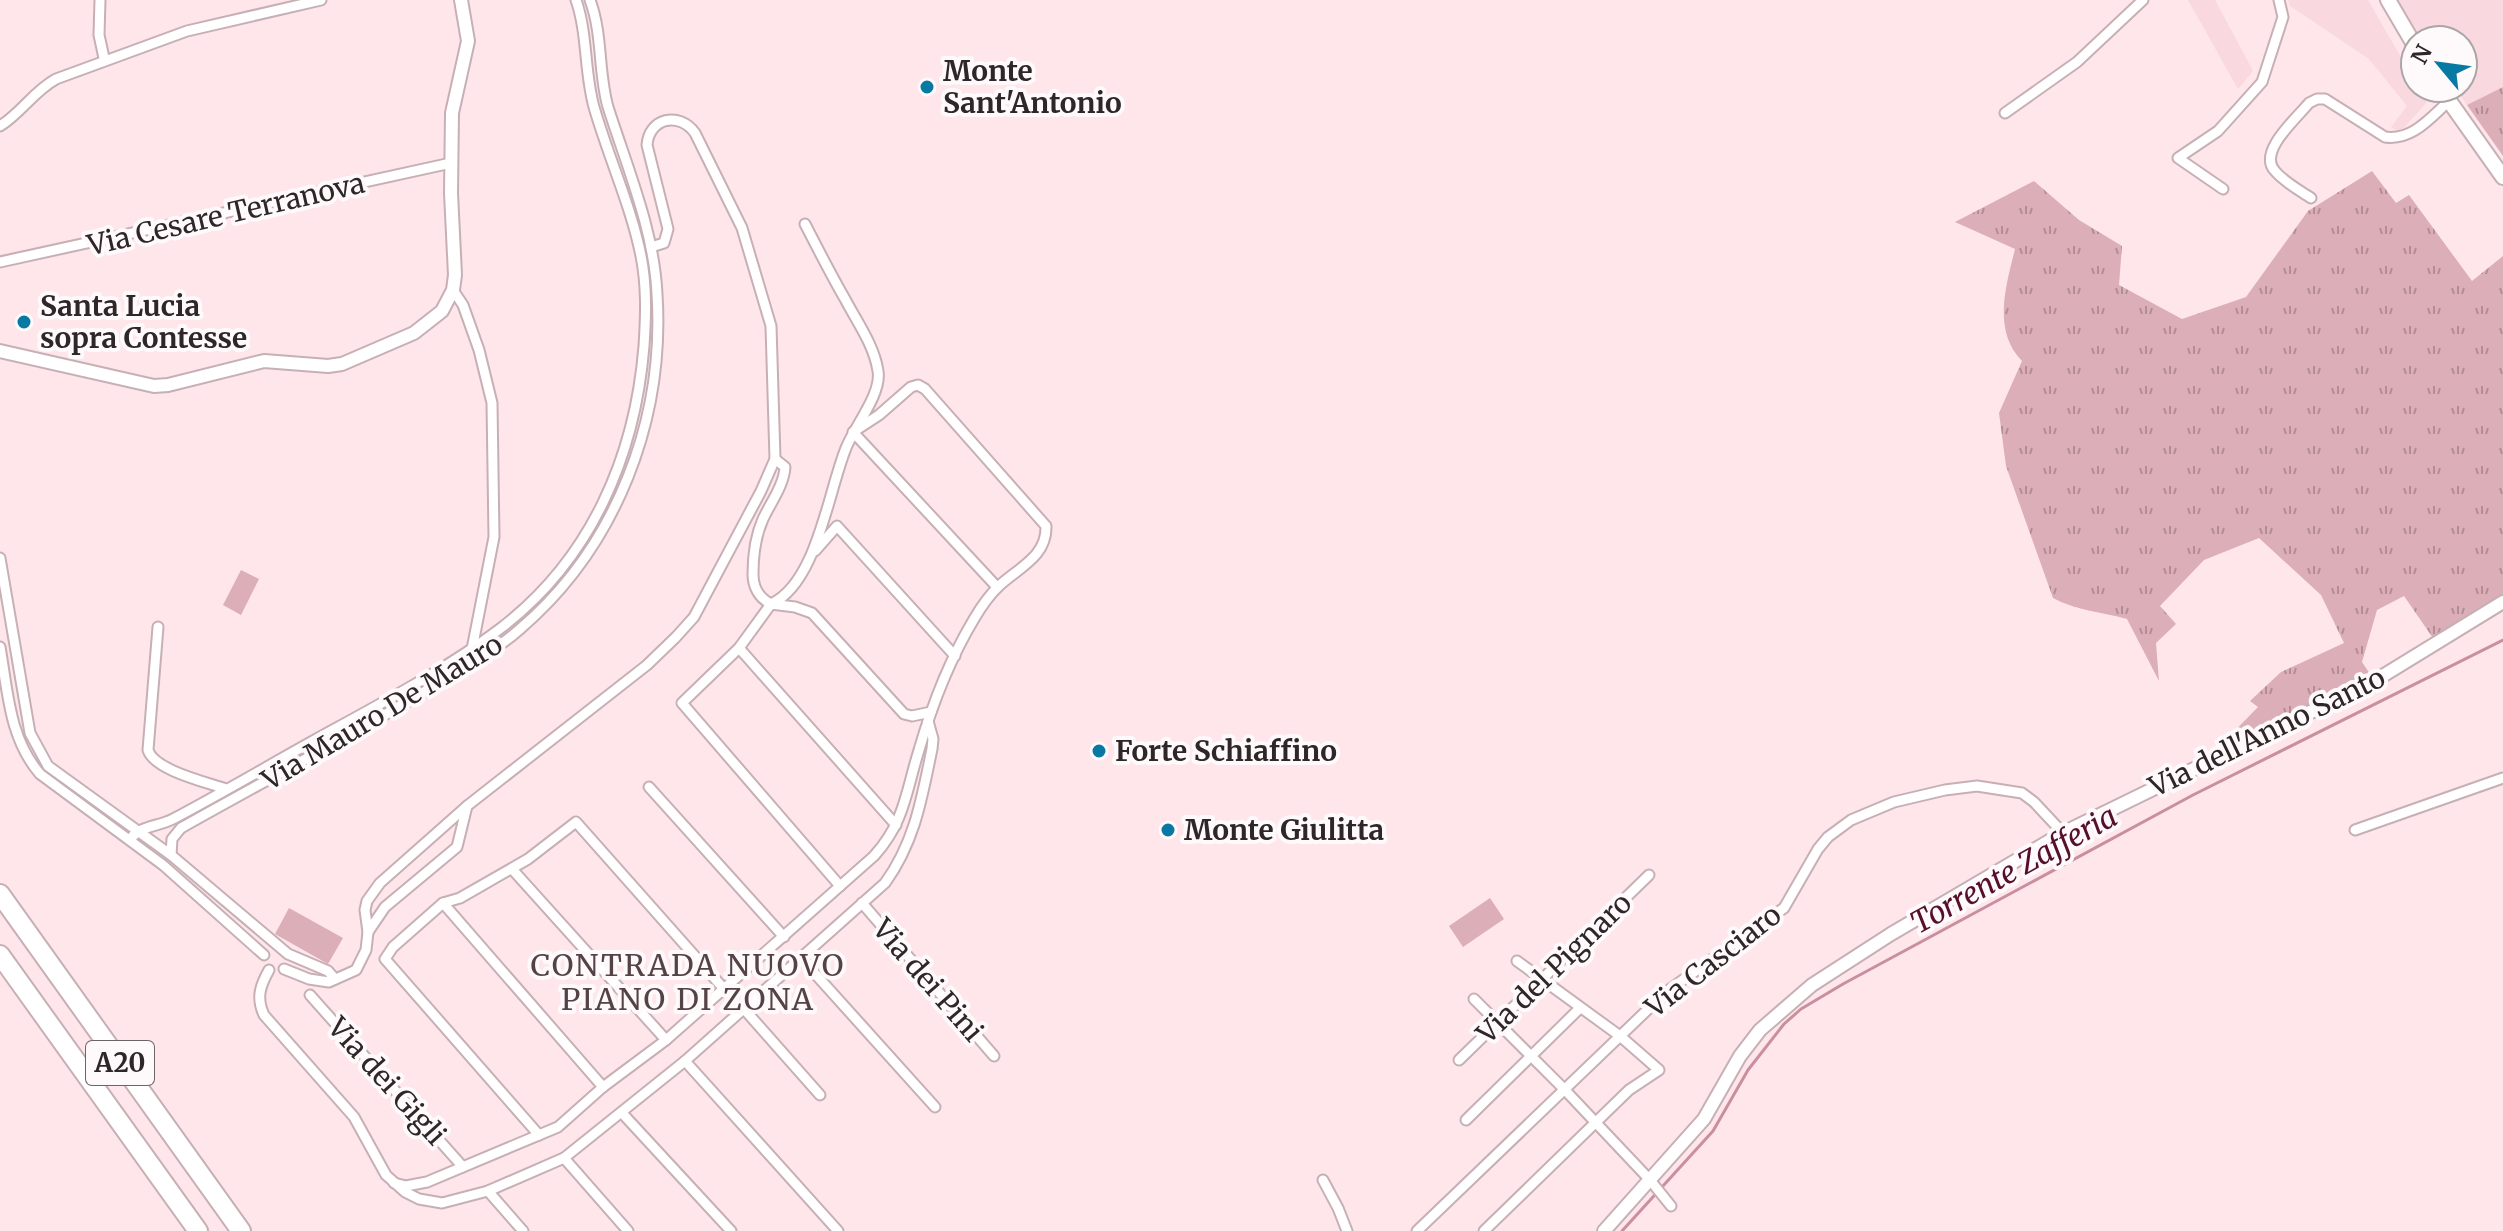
<svg xmlns="http://www.w3.org/2000/svg" width="2503" height="1231" font-family="Merriweather,serif">
<defs>
<pattern id="grass-tufts" width="24" height="20" patternUnits="userSpaceOnUse" patternTransform="scale(2)"><rect width="24" height="20" fill="#dbaeb8"/><path d="M3 7l-1-3M5 7V3M7 7l1-3M15 17l-1-3M17 17v-4M19 17l1-3" fill="none" stroke="#b28d96"/></pattern>
</defs>
<rect width="100%" height="100%" fill="#fee6eb"/>
<g fill="#f9d8df">
<path d="M2188 0H2215L2253 71 2238 89Z"/>
<path d="M2288 0H2368L2415 82V88H2419L2427 102 2400 132 2391 127 2407 106 2369 59 2290 6Z"/>
<path d="M2397 0H2503V87L2467 105 2455 88H2463V40H2423Z"/>
</g>
<g fill="url(#grass-tufts)">
<path d="M2503 87V156L2467 105Z"/>
<path d="M2372 171 2396 203 2409 195 2472 281 2503 256V597L2433 638 2404 596 2377 610 2362 662 2370 674 2213 753 2258 707 2250 701 2281 672 2344 643 2321 595 2259 538 2204 560 2160 606 2176 624 2156 643 2159 681 2127 619C2102 612 2074 610 2053 598L2006 466 1999 413 2022 361C1992 330 2006 286 2015 249L1955 222 2034 181 2079 220 2122 246 2119 285 2182 319 2246 297 2308 211Z"/>
</g>
<g fill="#dbaeb8">
<path d="M241 570 259 579 241 615 223 605Z"/>
<path d="M1490 898 1504 919 1463 947 1449 926Z"/>
<path d="M289 908 343 938 328 964 275 934Z"/>
</g>
<g fill="none" stroke-linecap="round" stroke-linejoin="round">
<path stroke="#c98f9e" stroke-width="3" d="M1622 1231 1713 1131 1748 1070 1784 1024 1801 1009 1843 984 2193 795 2503 640"/>
<defs>
<g id="minor">
<path d="M100 0 99 35 104 58"/>
<path d="M2005 113 2077 62 2143 0"/>
<path d="M0 126C21 113 34 91 56 79L187 31 321 0"/>
<path d="M2223 189 2178 158 2218 131 2262 82 2283 17 2279 0"/>
<path d="M2311 198C2299 190 2284 182 2275 171 2257 152 2297 118 2309 103L2317 99H2325L2385 137C2412 141 2430 118 2449 101"/>
<path d="M0 262 451 163"/>
<path d="M453 290 463 305 479 350 492 403 494 537 472 649 474 652"/>
<path d="M775 459 785 467C784 485 771 502 763 519 755 537 753 554 753 574 753 587 759 598 771 604 817 583 828 492 846 448 854 427 882 394 878 371 874 345 857 322 845 299 831 275 818 249 805 224"/>
<path d="M815 551 837 526 955 656"/>
<path d="M0 558 30 733 48 766 171 855 288 954 328 971 335 979"/>
<path d="M158 627 148 750C154 770 206 782 226 789"/>
<path d="M0 647C8 692 9 738 40 774L163 865 264 955"/>
<path d="M739 648 896 825"/>
<path d="M649 787 784 937"/>
<path d="M2355 830 2503 778"/>
<path d="M130 839C142 825 157 827 173 819 226 791 278 760 331 731 386 701 451 666 501 628 591 559 635 457 644 346 646 316 647 286 641 256 631 206 608 156 594 107 584 71 588 35 576 0"/>
<path d="M171 855 172 839 181 828C259 784 337 743 414 698 450 676 488 657 520 629 617 546 665 419 657 294 654 230 627 167 608 107 598 72 603 35 590 0"/>
<path d="M512 869 666 1040"/>
<path d="M840 886 682 703 739 648 771 604 795 607 812 613 904 714 912 716 931 712"/>
<path d="M443 903 603 1087"/>
<path d="M862 903 994 1056"/>
<path d="M368 932 385 907 457 847 467 806"/>
<path d="M800 957 935 1107"/>
<path d="M284 969 309 979 329 982 356 970 366 950 368 932 365 910 367 901 380 883 467 806 647 665 676 637 694 617 761 491 775 459 771 326 742 228 695 133C679 111 649 118 647 145L668 229 664 243 651 247"/>
<path d="M269 970C260 986 256 998 264 1015L354 1117 386 1175 405 1192 419 1199 442 1203 488 1191 564 1158 685 1061 885 883C915 842 922 797 932 749L933 739 928 721"/>
<path d="M310 995 463 1167"/>
<path d="M1474 999 1564 1089 1650 1180 1671 1206"/>
<path d="M744 1009 820 1095"/>
<path d="M1459 1060 1649 875"/>
<path d="M685 1061 838 1231"/>
<path d="M622 1113 731 1231"/>
<path d="M1466 1120 1579 1009"/>
<path d="M539 1135 385 959 393 947 443 903 460 898 528 859 576 822 724 989"/>
<path d="M564 1158 628 1231"/>
<path d="M1323 1180 1338 1208 1347 1231"/>
<path d="M394 1183 406 1186 427 1182 558 1127 603 1087 666 1040 874 856C905 822 906 791 919 750 932 705 950 659 974 619 981 607 989 595 1000 585 1020 567 1047 556 1046 526L925 389 918 385 911 387 879 415 853 432 997 587"/>
<path d="M488 1191 523 1231"/>
<path d="M1417 1231 1666 992 1784 908 1818 849 1828 837 1851 820 1894 802 1945 790 1977 786 2022 793 2034 802 2063 833"/>
<path d="M1484 1231 1629 1090 1659 1070 1620 1036 1517 961"/>
</g>
<g id="tertiary">
<path d="M0 351 154 386 168 385 264 361 328 366 342 364 414 333 442 311 453 290 455 275 451 193 452 113 468 41 461 0"/>
<path d="M1604 1231 1704 1119 1740 1056 1760 1030 1812 985 1891 934 2063 833 2376 680 2503 602"/>
</g>
<g id="primary">
<path d="M2388 0 2415 46"/>
<path d="M2440 88 2503 177"/>
</g>
<g id="motorway">
<path d="M0 894 241 1231"/>
<path d="M0 955 198 1231"/>
</g>
</defs>
<use href="#minor" stroke="#c7b0b5" stroke-width="13"/>
<use href="#tertiary" stroke="#c7b0b5" stroke-width="16"/>
<use href="#primary" stroke="#c7b0b5" stroke-width="18"/>
<use href="#motorway" stroke="#c7b0b5" stroke-width="22"/>
<use href="#minor" stroke="#fff" stroke-width="9"/>
<use href="#tertiary" stroke="#fff" stroke-width="12"/>
<use href="#primary" stroke="#fff" stroke-width="14"/>
<use href="#motorway" stroke="#fff" stroke-width="18"/>
</g>
<g fill="#0879a2" stroke="#fef9fa" stroke-width="3">
<circle cx="927" cy="87" r="8"/>
<circle cx="24" cy="322" r="8"/>
<circle cx="1099" cy="751" r="8"/>
<circle cx="1168" cy="830" r="8"/>
</g>
<g text-anchor="middle" stroke-width="8" stroke-linejoin="round" paint-order="stroke">
<rect fill="#fef9fa" stroke="#6c6567" stroke-width="2" x="86" y="1041" width="68" height="44" rx="6"/>
<g font-size="26" font-weight="bold" fill="#2e2628">
<text x="120" y="1072">A20</text>
</g>
<g font-size="28" font-weight="bold" fill="#2e2628" stroke="#fef9fa" text-anchor="start">
<text x="943" y="81">Monte<tspan x="943" dy="32">Sant'Antonio</tspan></text>
<text x="40" y="316">Santa Lucia<tspan x="40" dy="32">sopra Contesse</tspan></text>
<text x="1115" y="761">Forte Schiaffino</text>
<text x="1184" y="840">Monte Giulitta</text>
</g>
<g font-size="28" fill="#2e2628" stroke="#fef9fa">
<text transform="translate(226 214) rotate(-13)" y="10">Via Cesare Terranova</text>
<text transform="translate(382 712) rotate(-31)" y="10">Via Mauro De Mauro</text>
<text transform="translate(2267 732) rotate(-26)" y="10">Via dell'Anno Santo</text>
<text transform="translate(1713 961) rotate(-38)" y="10">Via Casciaro</text>
<text transform="translate(1554 968) rotate(-44)" y="10">Via del Pignaro</text>
<text transform="translate(928 980) rotate(49)" y="10">Via dei Pini</text>
<text transform="translate(387 1081) rotate(48)" y="10">Via dei Gigli</text>
</g>
<g font-size="30" font-style="italic" fill="#550f2a" stroke="#fef9fa">
<text transform="translate(2014 870) rotate(-29)" y="10">Torrente Zafferia</text>
</g>
<g font-size="30" letter-spacing="2" fill="#554247" stroke="#fef9fa">
<text x="688" y="976">CONTRADA NUOVO<tspan x="688" dy="34">PIANO DI ZONA</tspan></text>
</g>
</g>
<g transform="translate(2439 64) rotate(299)"><circle r="38" fill="#fef9fa" stroke="#aba5a6" stroke-width="2"/>
<path d="M0-6L14 30L0 20L-14 30Z" fill="#0879a2"/>
<text y="-12" font-size="22" font-weight="bold" text-anchor="middle" fill="#2e2628">N</text>
</g>
</svg>
